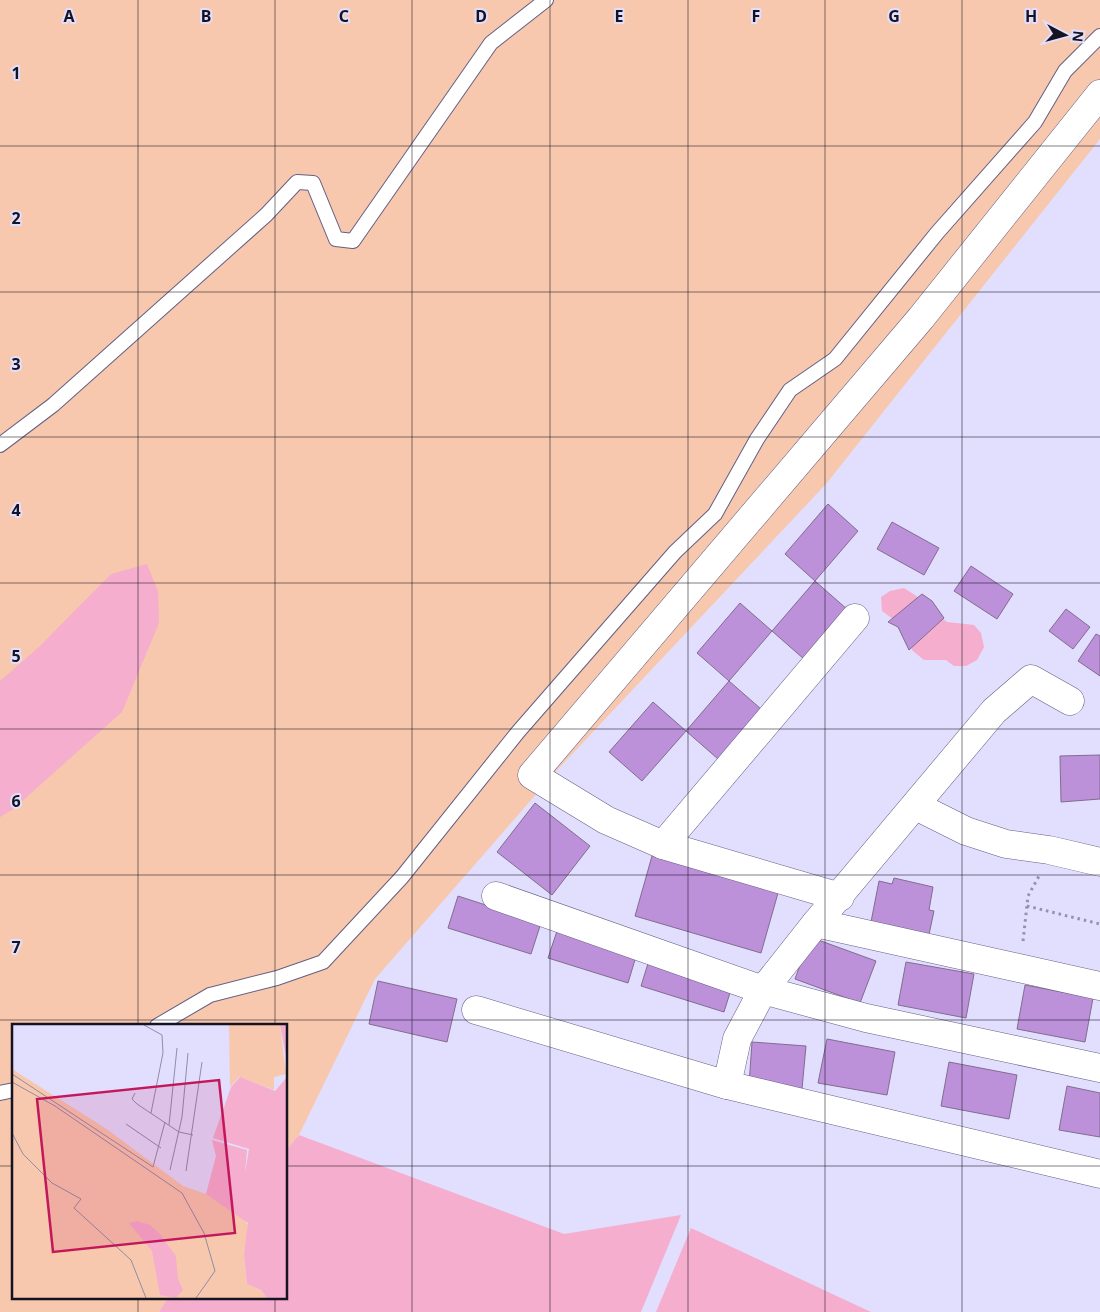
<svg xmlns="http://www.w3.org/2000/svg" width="1100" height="1312" font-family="'Noto Sans',sans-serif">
<rect width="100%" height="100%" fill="#e2defe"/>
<path fill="#f7c8ad" d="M0 0H1100V139L826 484 559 768 375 979 299 1135 286 1150V1026H14V1298H168L159 1312H0Z"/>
<g fill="#f5aecd">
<path d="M147 564 158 591 159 623 122 712 12 810 0 817V681L39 647 111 574Z"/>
<path d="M904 588 929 604 935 613 947 622 974 625 981 633 984 647 977 660 966 666H954L946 660H924L913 651 904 637 901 625 882 611 881 597 890 591Z"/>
<path d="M299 1135 564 1234 681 1215 641 1312H159L168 1298H286V1150Z"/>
<path d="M691 1228 871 1312H656Z"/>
</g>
<g fill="#bd90da" stroke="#816d8e">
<path d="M828 504 858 531 815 581 785 554Z"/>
<path d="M892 522 939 548 924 575 877 549Z"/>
<path d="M971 566 1013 594 997 619 954 591Z"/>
<path d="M815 581 848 610 805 660 772 631Z"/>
<path d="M922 594 932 601 944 618 909 650 898 627 888 622Z"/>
<path d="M740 603 772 631 729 681 697 653Z"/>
<path d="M1066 609 1090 627 1073 649 1049 631Z"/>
<path d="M1096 634 1100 636V676L1078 661Z"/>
<path d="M729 681 761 709 718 759 686 731Z"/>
<path d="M653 702 686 731 642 781 609 752Z"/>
<path d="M1100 755V799L1061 802 1060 756Z"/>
<path d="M535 803 590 846 552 895 497 852Z"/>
<path d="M654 849 780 886 761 953 635 916Z"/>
<path d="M894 878 933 887 929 910 934 911 928 939 870 927 879 881 892 884Z"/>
<path d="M458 896 541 923 531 954 448 928Z"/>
<path d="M558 928 637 953 628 983 548 958Z"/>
<path d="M810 937 876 961 860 1003 795 979Z"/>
<path d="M650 957 733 983 724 1012 641 986Z"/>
<path d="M906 962 974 974 966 1018 898 1005Z"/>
<path d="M378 981 457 999 447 1042 369 1024Z"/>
<path d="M1025 985 1093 998 1085 1042 1017 1029Z"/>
<path d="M827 1039 895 1052 887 1095 818 1083Z"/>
<path d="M752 1042 806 1046 802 1089 749 1085Z"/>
<path d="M949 1062 1017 1075 1009 1119 941 1106Z"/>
<path d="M1067 1086 1100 1093V1137L1059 1130Z"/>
</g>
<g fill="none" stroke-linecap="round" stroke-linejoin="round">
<defs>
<g id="service">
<path d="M0 445 53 405 266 215 297 182 313 183 336 239 353 241 491 43 546 0"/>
<path d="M157 1026 210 995 277 978 323 962 402 877 518 732 675 552 715 514 757 439 790 390 835 359 937 233 1035 122 1065 71 1100 36"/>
<path d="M0 1093 14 1090"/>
</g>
<g id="minor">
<path d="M916 806 966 831 1006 844 1049 850 1100 862"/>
<path d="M663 845 855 618"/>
<path d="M496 896 763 990 866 1018 1100 1068"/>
<path d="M840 897 663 845 606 820 532 775 921 318 1100 94"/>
<path d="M816 923 1100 986"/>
<path d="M476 1010 727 1085 1100 1174"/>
<path d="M727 1085 737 1039 763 990 816 923 994 711 1031 679 1070 701"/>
</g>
</defs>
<use href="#service" stroke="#645f82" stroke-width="16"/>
<use href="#minor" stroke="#645f82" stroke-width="29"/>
<g stroke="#9491aa" stroke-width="3" stroke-dasharray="2.5 4" stroke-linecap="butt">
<path d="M1027 906 1100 924"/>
<path d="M1023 941 1028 896 1039 876"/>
</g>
<use href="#service" stroke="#fff" stroke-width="14"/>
<use href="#minor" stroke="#fff" stroke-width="28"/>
</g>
<path fill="none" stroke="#151321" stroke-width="1" stroke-opacity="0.55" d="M138 0V1026M275 0V1026M412 0V1312M550 0V1312M688 0V1312M825 0V1312M962 0V1312M0 146H1100M0 292H1100M0 437H1100M0 583H1100M0 729H1100M0 875H1100M0 1020H1100M0 1166H14M286 1166H1100M138 1298V1312M275 1298V1312"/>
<g transform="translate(12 1024)">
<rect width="275" height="275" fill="#e2defe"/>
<path d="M217 1H268L274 50 262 53V66L227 53 218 63ZM0 45 96 106 171 162 194 170 229 192 237 202 232 230 235 260 249 266 255 274H0Z" fill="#f7c8ad"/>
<path d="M268 1H275V38ZM228 53 263 67 275 53V274H255L249 266 235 260 232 230 236 199 194 170 204 132 200 116 235 126 233 149 237 125 201 114 219 63ZM125 197 138 201 147 209 164 232 166 255 171 266 164 274 148 271 140 227 117 199Z" fill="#f5aecd"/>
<path fill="none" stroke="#908da6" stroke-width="1" d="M132 1 150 11 151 29 139 89M0 50 141 143 153 98M0 58 43 82 170 169 192 209 203 247 184 274M123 69 120 75 125 80 167 108 181 111M114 100 149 124M157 101 165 24M0 109 11 130 40 159 69 175 62 184 119 236 134 274M158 146 170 93 176 29M174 147 190 38"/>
<path fill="#c2185b" fill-opacity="0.15" stroke="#c2185b" stroke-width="2.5" d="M207 56 223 209 41 228 25 75Z"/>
<rect width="275" height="275" fill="none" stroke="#151321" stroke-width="2.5"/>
</g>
<g font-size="16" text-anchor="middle" font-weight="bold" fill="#151321" stroke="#e2defe" stroke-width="4" stroke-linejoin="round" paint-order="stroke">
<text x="69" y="22">A</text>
<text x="206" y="22">B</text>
<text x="344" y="22">C</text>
<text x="481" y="22">D</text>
<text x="619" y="22">E</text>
<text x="756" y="22">F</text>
<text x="894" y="22">G</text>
<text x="1031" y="22">H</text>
<text x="16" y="79">1</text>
<text x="16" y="224">2</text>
<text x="16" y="370">3</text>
<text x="16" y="516">4</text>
<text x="16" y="662">5</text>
<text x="16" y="807">6</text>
<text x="16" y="953">7</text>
</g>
<g transform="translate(1065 35) rotate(96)" stroke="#e2defe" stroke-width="4" paint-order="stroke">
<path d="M0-4L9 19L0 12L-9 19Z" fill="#151321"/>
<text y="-8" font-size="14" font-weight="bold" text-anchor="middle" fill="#151321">N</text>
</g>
</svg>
